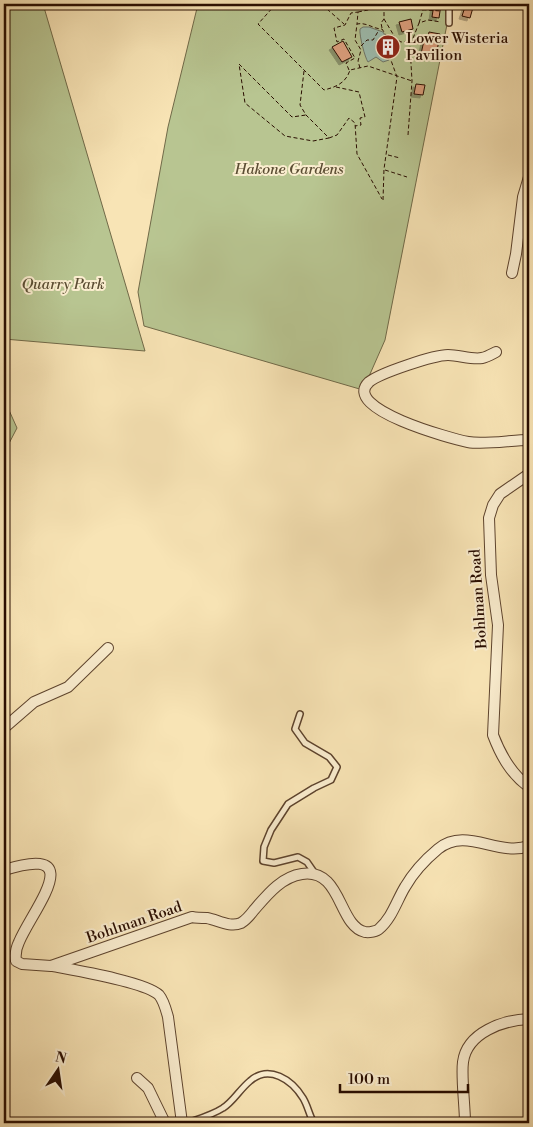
<svg xmlns="http://www.w3.org/2000/svg" width="533" height="1127" font-family="'Libre Bodoni',serif">
<defs>
<filter id="shadow"><feDropShadow dx="-3" dy="3" stdDeviation="0" flood-color="#0004"/></filter>
</defs>
<rect width="100%" height="100%" fill="#f8e4b5"/>
<filter id="stains"><feTurbulence type="fractalNoise" baseFrequency=".004" numOctaves="4"/><feColorMatrix values="0 0 0 0 .2 0 0 0 0 .09 0 0 0 0 .02 0 0 0 .5 -.17"/></filter>
<radialGradient id="worn" r=".72"><stop offset=".6" stop-color="#630" stop-opacity="0"/><stop offset="1" stop-color="#630" stop-opacity=".3"/></radialGradient>
<g fill="#b8c591" stroke="#706948">
<path d="M4 4H43L145 351 4 339Z"/>
<path d="M198 4H451L385 340 363 390 144 326 138 292 168 127Z"/>
<path d="M4 399 17 428 4 453Z"/>
</g>
<path fill="#9dbeb0" stroke="#6f776a" d="M363 27H369L383 32 388 41 387 53 389 60 383 62 376 57 368 62C365 58 359 35 360 29Z"/>
<g fill="#dda07e" stroke="#290d00" filter="url(#shadow)">
<path d="M434 4H441L439 18 432 17Z"/>
<path d="M466 4H474L470 18 462 16Z"/>
<path d="M411 19 413 29 402 32 399 22Z"/>
<path d="M429 32 440 34 437 51 433 50 432 56 421 54 425 36 428 37Z"/>
<path d="M343 41 352 57 342 62 332 47Z"/>
<path d="M416 84 425 85 423 95 414 94Z"/>
</g>
<g fill="none" stroke-linecap="round" stroke-linejoin="round">
<defs>
<g id="lane">
<path d="M449 4V23"/>
<path d="M300 714 295 729 305 743 329 757 337 767 331 780 314 788 288 804 271 830 264 847 263 861 274 863 298 857 307 862 316 875"/>
<path d="M187 1123C198 1119 212 1115 223 1108 233 1102 240 1089 250 1081 269 1064 292 1080 303 1098 308 1106 309 1115 314 1123"/>
</g>
<g id="street">
<path d="M512 273 516 254 523 197 529 177"/>
<path d="M496 352C492 354 487 357 482 358 472 360 459 355 448 355 434 355 380 373 369 382 340 409 453 439 468 442 484 445 512 440 529 440"/>
<path d="M529 474 500 494 493 505 489 518 491 575 498 625 493 735C501 756 511 774 529 787"/>
<path d="M4 728 34 702 68 687 108 648"/>
<path d="M4 870C90 843 33 909 19 942 16 948 15 954 16 961L22 964 51 966 192 917C197 918 202 918 207 918 218 920 230 928 241 923 246 920 251 914 254 910 267 895 281 877 302 874 342 868 338 926 365 932 369 933 377 931 379 929 392 918 397 900 405 887 413 873 426 859 438 849 466 826 498 857 529 846"/>
<path d="M53 966C74 970 146 982 159 995 164 1001 166 1010 168 1017L182 1123"/>
<path d="M137 1078 148 1088 165 1123"/>
<path d="M465 1123C465 1106 461 1077 463 1062 467 1032 504 1020 529 1019"/>
</g>
</defs>
<use href="#lane" stroke="#5d432d" stroke-width="8"/>
<use href="#street" stroke="#5d432d" stroke-width="12"/>
<g stroke="#290d00" stroke-width="1" stroke-dasharray="4 2.5" stroke-linecap="butt">
<path d="M276 4 258 24 324 90C336 87 346 83 350 70L368 66 412 81"/>
<path d="M331 4 327 9 344 24"/>
<path d="M351 4H353"/>
<path d="M358 12 383 7 441 11"/>
<path d="M384 19 396 39 401 42 411 41"/>
<path d="M419 23 423 10"/>
<path d="M382 28 381 23 384 19V4"/>
<path d="M361 46 367 40H373L379 30"/>
<path d="M360 68 358 61 361 50 355 40 357 24C367 22 373 29 382 29L388 38 389 43"/>
<path d="M349 70 346 63 355 58 344 39 337 42 334 28 345 25 351 13 358 12 357 24"/>
<path d="M304 71 300 105 306 115 329 138 313 141 285 136 245 103 239 64 292 117 306 115"/>
<path d="M336 87 359 92 365 117 360 118 361 125 355 126"/>
<path d="M408 135 412 81 410 46 419 23 428 20 441 22"/>
<path d="M329 138 337 135 349 118 355 123 357 154 382 199"/>
<path d="M388 155 400 158"/>
<path d="M385 170 407 177"/>
<path d="M383 200 384 169 397 77 388 52"/>
</g>
<use href="#lane" stroke="#faedcf" stroke-width="5"/>
<use href="#street" stroke="#faedcf" stroke-width="10"/>
</g>
<defs>
<symbol id="building-disc" viewBox="-11 -11 22 22"><circle r="9.5" fill="#8f2418" stroke="#faedcf"/><path d="M-4-6H4V6H1V3H-1V6H-4ZM-2.5-4.3h1.7v1.8h-1.7ZM.8-4.3h1.7v1.8H.8ZM-2.5-1h1.7V.8h-1.7ZM.8-1h1.7V.8H.8Z" fill="#fff"/></symbol>
</defs>
<g fill-rule="evenodd">
<use href="#building-disc" x="374" y="33" width="28" height="28"/>
</g>
<g text-anchor="middle" stroke-width="4" stroke-linejoin="round" paint-order="stroke">
<g font-size="15" fill="#290d00" stroke="#faedcf" text-anchor="start">
<text x="406" y="43">Lower Wisteria<tspan x="406" dy="17">Pavilion</tspan></text>
</g>
<g font-size="15" font-style="italic" fill="#5b4d33" stroke="#faedcf">
<text x="289" y="174">Hakone Gardens</text>
<text x="63" y="289">Quarry Park</text>
</g>
<g font-size="15" fill="#290d00" stroke="#faedcf">
<text transform="translate(478 599) rotate(-94)" y="5">Bohlman Road</text>
<text transform="translate(134 922) rotate(-19)" y="5">Bohlman Road</text>
</g>
</g>
<rect width="533" height="1127" fill="none" stroke="#f8e4b5" stroke-width="20"/>
<rect x="5" y="5" width="523" height="1117" fill="none" stroke="#290d00" stroke-width="2.5"/>
<rect x="10" y="10" width="513" height="1107" fill="none" stroke="#290d00"/>
<g transform="translate(58 1070) rotate(13)" stroke="#faedcf" stroke-width="4" paint-order="stroke">
<path d="M0-4L9 19L0 12L-9 19Z" fill="#290d00"/>
<text y="-8" font-size="14" font-weight="bold" text-anchor="middle" fill="#290d00">N</text>
</g>
<path d="M340 1084v8h128v-8" fill="none" stroke="#290d00" stroke-width="2.5"/>
<text x="348" y="1084" font-size="15" fill="#290d00" stroke="#faedcf" stroke-width="4" paint-order="stroke">100 m</text>
<rect width="100%" height="100%" filter="url(#stains)"/>
<rect width="100%" height="100%" fill="url(#worn)"/>
</svg>
